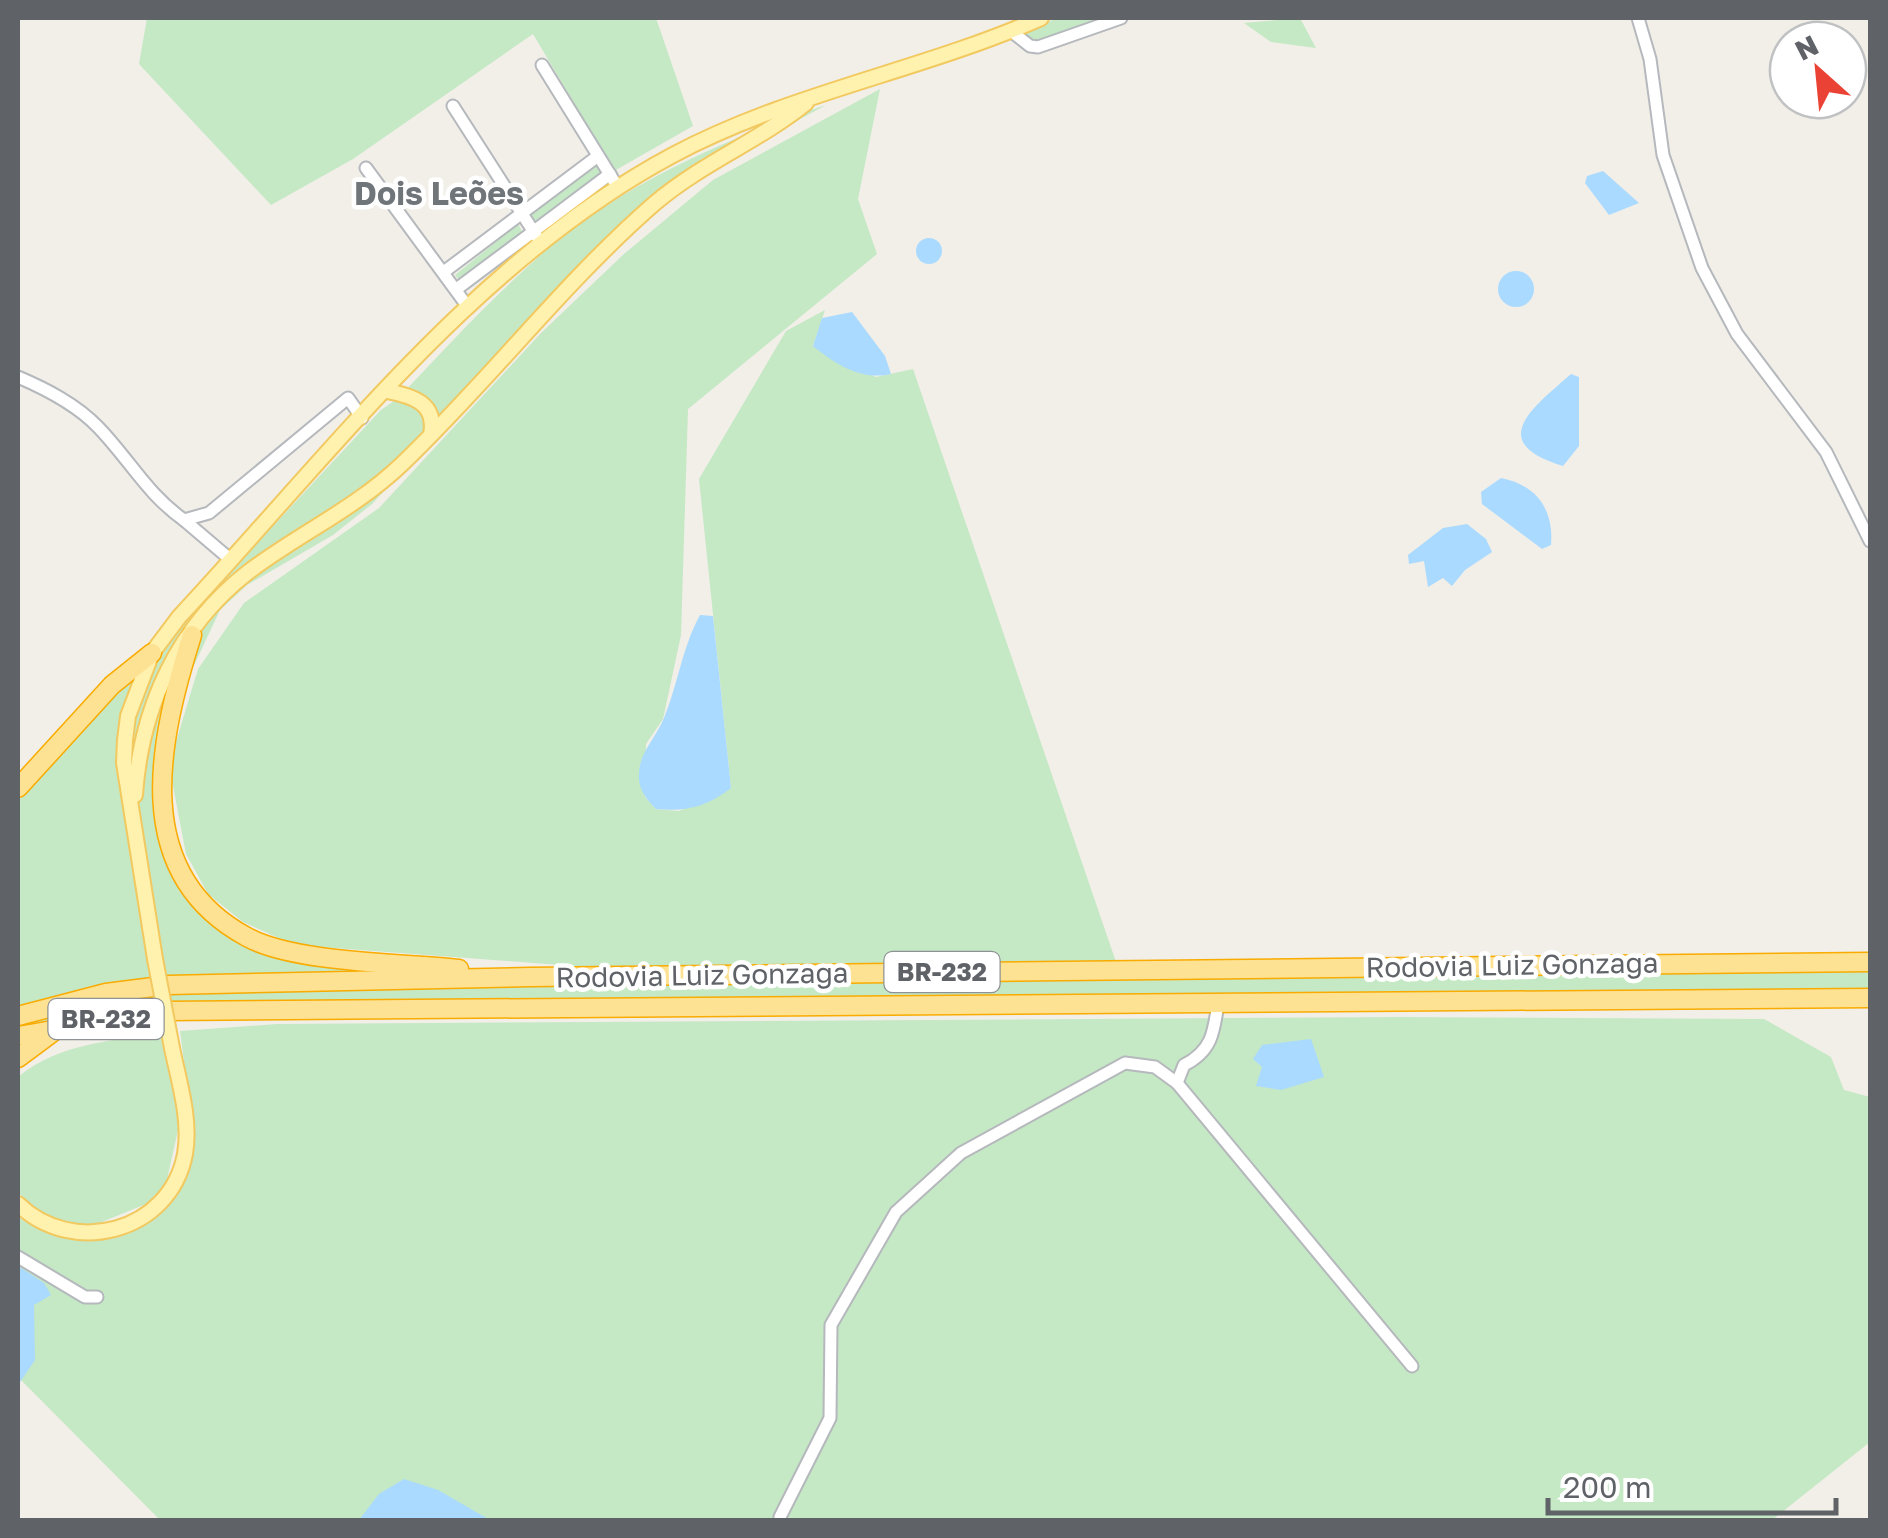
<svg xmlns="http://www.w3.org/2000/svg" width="1888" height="1538" font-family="'Golos Text',sans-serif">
<rect width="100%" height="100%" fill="#f1efe8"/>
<g fill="#c5e8c5">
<path d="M147 18H656L693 126 614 171 533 34 353 159 271 205 139 64Z"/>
<path d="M1057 18H1121L1043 46 1018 37Z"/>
<path d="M1300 18 1316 48 1271 42 1244 23Z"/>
<path d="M880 89 858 199 877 254 688 409 681 635 663 719 646 744 645 797 656 809 679 811 731 788 699 479 786 331 825 310 813 346 876 377 913 369 1116 962 677 968 573 966 294 945 243 922 208 894 186 854 169 765 198 669 244 603 379 508 541 333 624 254 713 180Z"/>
<path d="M826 105 697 175 630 228 372 504 333 535 247 585 220 610 174 708 163 766 175 867 248 938 411 973 1870 963V998L169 1011 151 895 164 1011 18 1037V800L381 410 400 397 434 418 404 392C449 344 494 296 544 252 625 182 726 139 826 105Z"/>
<path d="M596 164 604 175 536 225 527 215Z"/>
<path d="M518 224 523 233 460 281 455 275Z"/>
<path d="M1399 1017 1764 1019 1831 1057 1844 1090 1870 1097V1442L1772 1520H160L18 1377V1217C85 1263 185 1232 195 1145L180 1031 277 1024Z"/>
<path d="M162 1033 180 1121 166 1184 146 1204 97 1224 70 1225 36 1213 18 1192 19 1076C61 1043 110 1041 162 1033Z"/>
</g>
<g fill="#aadaff">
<path d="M1603 171 1639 203 1609 215 1585 183 1587 176Z"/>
<circle cx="929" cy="251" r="13"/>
<circle cx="1516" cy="289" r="18"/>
<path d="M852 312 885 356 891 374C861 381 835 364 813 346L822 318Z"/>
<path d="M1571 374 1579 377V446L1563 466C1484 442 1534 407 1571 374Z"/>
<path d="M1501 478C1536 485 1554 509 1551 545L1542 549 1482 504 1481 492Z"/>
<path d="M1467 524 1486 539 1492 552 1465 570 1452 586 1443 578 1428 587 1424 561 1409 564 1408 555 1443 528Z"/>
<path d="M700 615 713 616 731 788C706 807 687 812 656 809 647 800 638 789 639 775 639 752 656 738 664 718 678 684 682 648 700 615Z"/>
<path d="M1311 1039 1324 1077 1281 1090 1256 1086 1262 1067 1253 1059 1262 1045Z"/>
<path d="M18 1266 44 1283 51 1295 34 1305 35 1360 18 1385Z"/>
<path d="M404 1479 438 1490 490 1520H359L379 1494Z"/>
</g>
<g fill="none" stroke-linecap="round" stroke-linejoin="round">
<defs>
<g id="minor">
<path d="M1638 18 1650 59 1663 155 1702 268 1737 334 1826 452 1870 541"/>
<path d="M1011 31 1030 46 1038 47 1121 18"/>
<path d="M542 65 617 186"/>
<path d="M453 106 537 237"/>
<path d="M366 168 468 307"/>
<path d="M445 271 598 156"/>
<path d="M458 288 610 174"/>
<path d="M18 377C46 389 76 404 98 427 129 459 147 494 184 520L209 513 348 398 362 418"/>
<path d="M184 520 231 560"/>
<path d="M1177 1083 1184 1065C1212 1051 1214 1032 1218 1003"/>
<path d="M18 1257 85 1297H97"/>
<path d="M780 1517 830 1418 831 1325 896 1212 961 1153 1125 1063 1155 1067 1177 1083 1412 1366"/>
</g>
<g id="major">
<path d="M387 391C413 396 437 403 431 435"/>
<path d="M135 795C141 708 177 628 247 573 298 534 355 509 402 464 490 380 563 283 655 203 702 163 759 141 806 103"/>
<path d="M155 959 124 763 125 740 128 716 152 653 179 617C329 456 476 260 673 155 789 93 921 71 1041 18"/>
<path d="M18 1204C72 1257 170 1233 185 1154 191 1120 179 1082 172 1048"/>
</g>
<g id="highway">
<path d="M192 635C159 740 128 873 247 937 294 963 403 963 459 969"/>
<path d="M18 788 112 685 152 653"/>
<path d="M18 1016 106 993 169 985 530 977 1870 962"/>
<path d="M18 1036 164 1011 1870 998"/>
<path d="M18 1058 53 1032"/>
</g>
</defs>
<use href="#minor" stroke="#b5b8bc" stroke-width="15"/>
<use href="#major" stroke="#f2c960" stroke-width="18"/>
<use href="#highway" stroke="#f9ab00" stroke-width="21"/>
<use href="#minor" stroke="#fff" stroke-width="11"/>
<use href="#major" stroke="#fff2af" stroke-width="14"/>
<use href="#highway" stroke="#fde293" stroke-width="18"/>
<defs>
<path id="major-bridge" d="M155 959 172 1048"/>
</defs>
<use href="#major-bridge" stroke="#f2c960" stroke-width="18" stroke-linecap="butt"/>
<use href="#major-bridge" stroke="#fff2af" stroke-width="14"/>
</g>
<g text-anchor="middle" stroke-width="9" stroke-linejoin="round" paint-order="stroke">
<g fill="#fff" stroke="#8f9295" stroke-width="2.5">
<rect x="884.5" y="952" width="115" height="40" rx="8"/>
<rect x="48.5" y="999" width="115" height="40" rx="8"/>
</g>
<g font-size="25" font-weight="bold" fill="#5f6368">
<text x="942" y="981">BR-232</text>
<text x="106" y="1028">BR-232</text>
</g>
<g font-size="28" fill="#5f6368" stroke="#fff">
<text transform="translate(1512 965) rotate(-1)" y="10">Rodovia Luiz Gonzaga</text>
<text transform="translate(702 975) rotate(-1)" y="10">Rodovia Luiz Gonzaga</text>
</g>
<g font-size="32" font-weight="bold" fill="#70757a" stroke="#fff">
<text x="439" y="205">Dois Leões</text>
</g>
</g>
<rect width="1888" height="1538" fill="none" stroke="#5f6368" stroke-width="40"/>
<g transform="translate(1818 70) rotate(333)"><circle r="48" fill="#ffffff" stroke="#bfc1c3" stroke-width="2.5"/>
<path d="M0-8L18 38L0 25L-18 38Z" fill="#ea4335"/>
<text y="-15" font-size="28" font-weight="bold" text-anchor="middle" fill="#5f6368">N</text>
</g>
<path d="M1548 1498v15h288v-15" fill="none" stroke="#5f6368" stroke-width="5"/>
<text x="1563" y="1498" font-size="30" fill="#5f6368" stroke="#ffffff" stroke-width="8" paint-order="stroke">200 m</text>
</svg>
